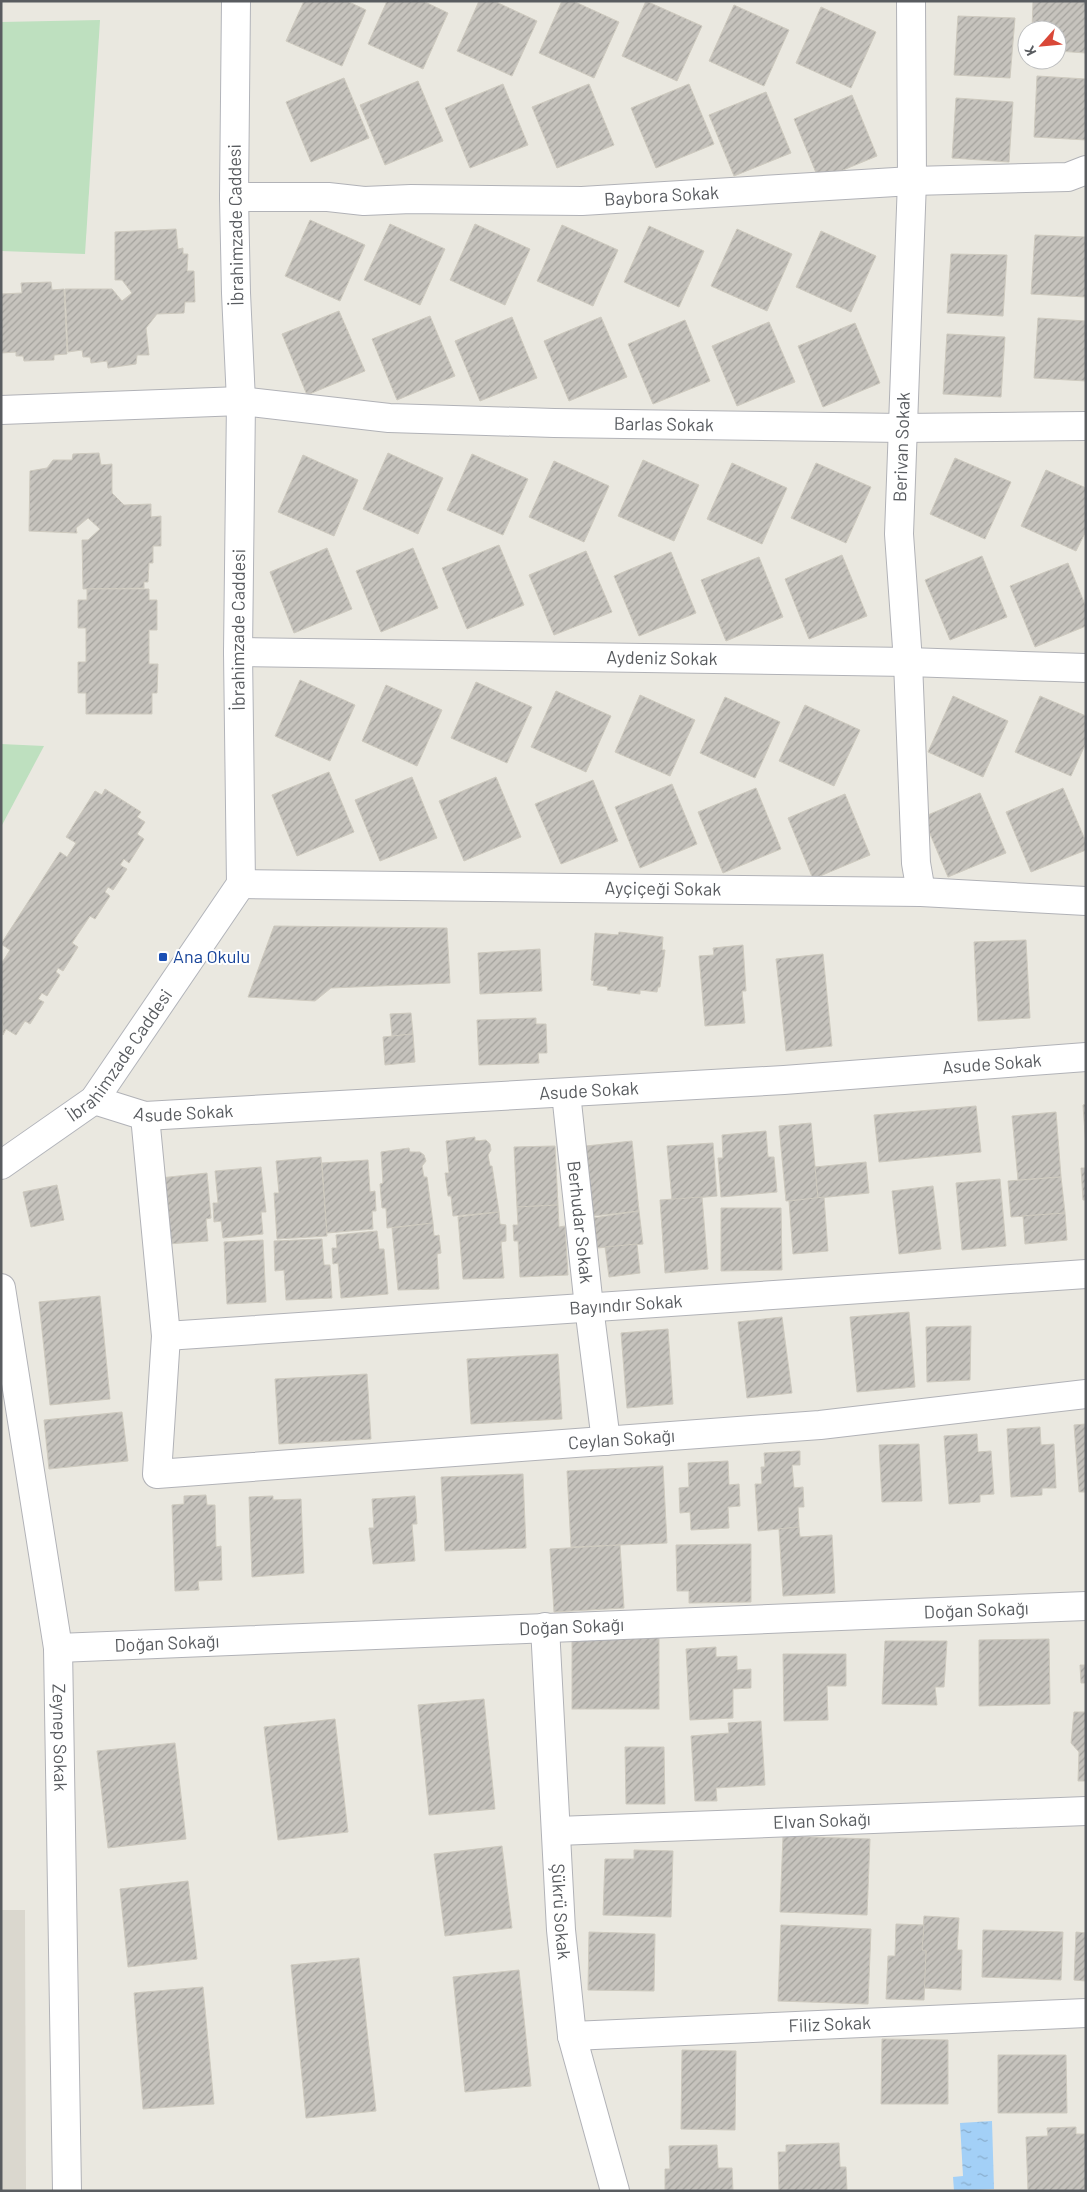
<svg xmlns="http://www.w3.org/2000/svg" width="1087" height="2192" font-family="Barlow,sans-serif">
<defs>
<pattern id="water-ripples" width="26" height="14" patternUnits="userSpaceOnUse" patternTransform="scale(1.25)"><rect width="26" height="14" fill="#a3d0f7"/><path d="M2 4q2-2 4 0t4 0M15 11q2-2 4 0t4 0" fill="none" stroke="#88accb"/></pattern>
<pattern id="building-hatch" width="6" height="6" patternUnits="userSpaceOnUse" patternTransform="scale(1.25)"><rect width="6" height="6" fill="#c6c3bd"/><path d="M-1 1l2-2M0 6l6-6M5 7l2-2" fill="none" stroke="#a4a29d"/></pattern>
</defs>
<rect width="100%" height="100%" fill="#eae8e0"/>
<path fill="#dad7ce" d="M1 1910H25L26 2191H1Z"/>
<g fill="#bee0bf">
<path d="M100 20 85 254 1 251V22Z"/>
<path d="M1 744 44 746 1 827Z"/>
</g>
<path fill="url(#water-ripples)" d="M992 2121 994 2189 954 2191 953 2177 963 2176 960 2123Z"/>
<g fill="url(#building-hatch)" stroke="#cecabf">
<path d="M304 1H347L366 10 342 66 286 41Z"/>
<path d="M387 1H423L448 13 423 69 368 44Z"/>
<path d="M479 1H494L537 21 512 76 457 51Z"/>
<path d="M562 1H573L619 22 594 78 539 53Z"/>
<path d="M646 1 702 26 677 81 622 56Z"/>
<path d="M1033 1H1086V53L1057 51V30H1032Z"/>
<path d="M734 5 789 30 764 86 709 61Z"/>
<path d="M821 7 876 32 851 88 796 63Z"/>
<path d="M958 16 1015 18 1010 78 954 75Z"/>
<path d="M1037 76 1086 79V140L1034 137Z"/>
<path d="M344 78 369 138 311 162 286 102Z"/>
<path d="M418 81 443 141 385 165 360 105Z"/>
<path d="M503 84 528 145 470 168 445 108Z"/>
<path d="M589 84 614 145 557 168 532 107Z"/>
<path d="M689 84 714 144 656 168 631 108Z"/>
<path d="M766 92 791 153 734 176 709 115Z"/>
<path d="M852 95 877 156 819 180 794 119Z"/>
<path d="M956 98 1013 102 1009 162 952 158Z"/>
<path d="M310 220 365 245 340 301 285 276Z"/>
<path d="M390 224 445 249 420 305 364 280Z"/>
<path d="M475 224 530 249 505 305 450 280Z"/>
<path d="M562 225 618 250 593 306 537 281Z"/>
<path d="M649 226 704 251 679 307 624 282Z"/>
<path d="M176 229 178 249 183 248V254H188L187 271H194L195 302H185L184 313 157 314 146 328 149 355H137L136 364 108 368 107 361 91 363 90 357H83L82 350 68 352 65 289H112L122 301 132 293 122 280H115V232Z"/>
<path d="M737 229 792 254 767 311 711 286Z"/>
<path d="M821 231 876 256 851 312 796 287Z"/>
<path d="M1035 235 1086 237V297L1031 294Z"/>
<path d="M951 254 1007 255 1003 316 947 313Z"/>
<path d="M51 282 52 290 64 289 67 354 54 355V360L24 361 23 356H16V352L1 353V294L22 293 21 283Z"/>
<path d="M339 311 365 371 307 395 282 334Z"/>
<path d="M430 316 455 376 397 400 372 339Z"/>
<path d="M512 317 537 378 480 401 455 341Z"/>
<path d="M601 317 627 377 569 401 544 341Z"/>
<path d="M1038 318 1086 321V381L1034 378Z"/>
<path d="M685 320 710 381 653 404 628 344Z"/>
<path d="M769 322 795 382 737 406 712 346Z"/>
<path d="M855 323 880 383 823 407 798 346Z"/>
<path d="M947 334 1005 337 1001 397 943 394Z"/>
<path d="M99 453 101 465 112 464V493L124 505 151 504V517L161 516V546H153V563H149L148 582H144V588L83 589 82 540H88L100 529 88 518 76 528 77 533 29 531 30 471 47 468 53 460H72L73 454Z"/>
<path d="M388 453 443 478 418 534 363 509Z"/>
<path d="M472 454 528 479 503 535 447 510Z"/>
<path d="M303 455 358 480 334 536 278 512Z"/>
<path d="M955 458 1011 482 985 539 930 514Z"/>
<path d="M643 460 699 485 674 541 618 516Z"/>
<path d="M554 461 609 486 584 542 529 517Z"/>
<path d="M732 463 787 488 762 544 707 519Z"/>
<path d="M816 463 871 487 846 543 791 518Z"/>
<path d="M1046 470 1086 488V531L1076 551 1021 526Z"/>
<path d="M499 545 524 605 467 629 442 568Z"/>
<path d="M327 548 352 609 294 633 270 572Z"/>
<path d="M413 548 438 608 381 632 356 571Z"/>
<path d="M586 551 612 612 554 635 529 575Z"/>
<path d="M671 552 696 613 639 636 614 576Z"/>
<path d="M842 555 867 616 809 639 785 579Z"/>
<path d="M982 556 1007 617 950 640 925 580Z"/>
<path d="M759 557 783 617 726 641 701 580Z"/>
<path d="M1068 563 1086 607V626L1035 647 1010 586Z"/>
<path d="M87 589H149V600H157V630H149V664H158L157 693H152V714H86V693H78V662H86V628H78V600H87Z"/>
<path d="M300 680 355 705 330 761 275 736Z"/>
<path d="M476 682 532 707 507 763 451 738Z"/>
<path d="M386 685 442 710 417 766 362 741Z"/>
<path d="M556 691 611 716 586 772 531 747Z"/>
<path d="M640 695 695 720 670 776 615 752Z"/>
<path d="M953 696 1008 721 983 777 928 752Z"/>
<path d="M1040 696 1086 716V743L1071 776 1015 752Z"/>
<path d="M725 697 780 722 755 778 700 753Z"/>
<path d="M805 705 860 730 834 786 779 761Z"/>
<path d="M329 772 354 832 297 856 272 795Z"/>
<path d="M412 777 437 838 380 861 355 800Z"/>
<path d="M496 777 521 837 464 861 439 801Z"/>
<path d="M593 780 618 841 561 864 535 804Z"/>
<path d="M672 784 697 844 640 868 615 807Z"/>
<path d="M756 788 781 849 723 873 698 812Z"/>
<path d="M1063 788 1086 842V850L1031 872 1006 812Z"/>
<path d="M105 789 141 812 137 817 145 822 137 834 144 839 129 863 124 859 120 865 127 869 113 890 108 887 105 892 110 896 95 919 90 916 72 943 78 947 63 971 58 968 56 972 60 975 47 996 42 993 38 999 44 1002 30 1024 25 1021 16 1035 6 1029 3 1035 1 964 10 950 1 944 60 852 67 857 76 843 66 837 95 791 102 795Z"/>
<path d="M980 793 1006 853 948 877 923 817Z"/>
<path d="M845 794 870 855 813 879 788 818Z"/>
<path d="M274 926 447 928 450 983 331 988 315 1001 248 997Z"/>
<path d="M619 932 663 937 662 950H665L660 987H658L657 992 640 990V994L607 990 608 987 593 985 594 981 591 980 595 933 618 935Z"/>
<path d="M1026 940 1030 1018 978 1021 974 942Z"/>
<path d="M743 945 746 991H742L745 1023 705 1026 699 956 714 955 713 948Z"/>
<path d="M540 949 542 991 480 994 478 953Z"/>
<path d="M823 954 832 1046 786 1051 776 959Z"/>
<path d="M411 1013 413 1034 392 1036 390 1014Z"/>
<path d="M536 1018V1024H546L547 1053H538L539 1063 479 1065 477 1020Z"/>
<path d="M413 1034 415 1062 385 1065 383 1037Z"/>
<path d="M1086 1104V1148L1083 1105Z"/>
<path d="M976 1106 981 1152 879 1162 874 1115Z"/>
<path d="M1056 1112 1061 1177 1018 1180 1012 1116Z"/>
<path d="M811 1123 818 1198 786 1201 779 1126Z"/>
<path d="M766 1131 768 1157H774L777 1192 721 1197 718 1158H723L722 1135Z"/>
<path d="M475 1137V1141L486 1140 490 1144 491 1150 488 1155 490 1166H492L499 1212 453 1216 451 1196H448L445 1173H449L446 1141Z"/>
<path d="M632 1141 639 1211 593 1216 586 1146Z"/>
<path d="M713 1143 717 1196 672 1200 667 1146Z"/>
<path d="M555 1146 558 1205 517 1207 514 1147Z"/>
<path d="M409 1148 410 1152H420L424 1155 426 1161 422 1166 424 1177H427L433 1223 387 1228 386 1208H382L380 1184 383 1183 381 1152Z"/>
<path d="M321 1157 327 1236 277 1239 274 1193H279L276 1161Z"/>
<path d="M368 1160 370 1192 375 1191 376 1211H372L373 1229 327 1233 322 1163Z"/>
<path d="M866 1162 869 1193 818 1198 815 1167Z"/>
<path d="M261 1167 266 1212H261L263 1234 223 1238 221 1221 214 1222 213 1203H218L215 1171Z"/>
<path d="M1081 1168H1086V1200H1083Z"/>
<path d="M207 1173 211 1218 206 1219 208 1241 168 1244 160 1178Z"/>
<path d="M1061 1177 1065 1213 1011 1217 1008 1181Z"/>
<path d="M1000 1179 1006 1246 962 1250 956 1183Z"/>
<path d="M57 1185 64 1220 31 1227 23 1192Z"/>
<path d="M933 1186 941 1249 899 1254 892 1191Z"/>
<path d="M702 1197 708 1269 665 1273 660 1200Z"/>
<path d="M824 1197 828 1251 793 1254 789 1201Z"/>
<path d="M558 1205 559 1227 565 1226 568 1275 520 1277 518 1241H514L513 1225H518L517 1207Z"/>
<path d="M721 1208H781L782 1270 721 1271Z"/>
<path d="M639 1211 643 1244 597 1248 593 1218Z"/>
<path d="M499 1212 500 1224 506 1225V1241L501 1242 504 1278 463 1279 458 1217Z"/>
<path d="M1065 1213 1067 1240 1025 1244 1023 1216Z"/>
<path d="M433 1223 434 1236 439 1235 441 1253 437 1254 439 1289 398 1290 392 1228Z"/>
<path d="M377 1231 379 1249H384L388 1294 341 1298 338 1263 333 1264 332 1248H337L336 1235Z"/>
<path d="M322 1239 324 1265H330L332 1298 286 1300 284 1270 275 1271 274 1241Z"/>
<path d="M263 1240 266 1302 227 1304 224 1242Z"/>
<path d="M637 1244 640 1273 609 1277 605 1247Z"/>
<path d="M100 1296 110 1399 50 1405 39 1302Z"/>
<path d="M909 1312 915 1387 857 1392 850 1317Z"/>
<path d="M782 1317 792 1393 747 1398 738 1322Z"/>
<path d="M971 1326 970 1380 927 1382 926 1327Z"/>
<path d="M668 1329 673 1404 627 1408 621 1333Z"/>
<path d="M558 1354 562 1419 471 1424 467 1359Z"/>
<path d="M367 1374 371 1439 279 1444 275 1379Z"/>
<path d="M122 1412 128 1461 49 1469 44 1420Z"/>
<path d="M1086 1424V1492H1079L1074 1425Z"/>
<path d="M1040 1427 1041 1445 1054 1444 1056 1488H1042V1495L1011 1497 1007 1429Z"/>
<path d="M977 1434 978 1452 991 1451 994 1494 980 1495V1502L949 1504 944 1436Z"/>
<path d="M919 1444 922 1501 882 1502 879 1445Z"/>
<path d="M800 1451V1465H792L794 1488 803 1487 804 1507H798L799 1527 758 1531 755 1484H762L761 1467H765L764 1453Z"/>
<path d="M728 1461 729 1485 739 1484 740 1506 728 1507 729 1528 691 1530 690 1512 680 1513 679 1488 689 1487 688 1463Z"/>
<path d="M663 1466 667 1543 571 1547 567 1471Z"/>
<path d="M523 1474 526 1548 445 1551 441 1477Z"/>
<path d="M206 1495 207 1505H215L216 1547 221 1546 222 1580 198 1581 199 1590 175 1591 172 1505 184 1504V1496Z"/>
<path d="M273 1496V1500L301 1499 304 1573 252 1577 249 1497Z"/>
<path d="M415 1496 417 1524H412L415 1561 373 1564 369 1528H374L372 1499Z"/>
<path d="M799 1527 800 1537 832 1535 835 1593 783 1596 779 1529Z"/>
<path d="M751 1544V1602L689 1603V1591H677L676 1545Z"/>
<path d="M620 1545 624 1608 554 1612 550 1549Z"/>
<rect x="572" y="1637" width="87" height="72"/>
<path d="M1049 1639 1050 1704 979 1706V1640Z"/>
<path d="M885 1641H947L944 1687H935L937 1705 882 1704Z"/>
<path d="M716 1647V1657L737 1656V1670L751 1669V1688L733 1689V1718L690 1720 686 1649Z"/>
<path d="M783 1654H846V1686H827L828 1720 784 1721Z"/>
<path d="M1080 1665H1086V1683H1081Z"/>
<path d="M484 1699 495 1809 429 1815 418 1705Z"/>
<path d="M1074 1712H1086V1781H1078L1079 1752 1071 1743Z"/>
<path d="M335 1719 348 1832 278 1840 264 1727Z"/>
<path d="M761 1721 765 1785 716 1788 717 1801H695L691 1736 729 1733 728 1723Z"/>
<path d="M175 1743 186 1839 108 1848 97 1751Z"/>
<path d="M625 1747H664L665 1804H626Z"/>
<path d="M783 1836 870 1839 867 1915 780 1912Z"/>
<path d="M502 1846 512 1928 445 1936 434 1854Z"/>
<path d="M634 1850 673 1851 671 1917 603 1915 605 1859H634Z"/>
<path d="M188 1881 197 1959 128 1967 120 1889Z"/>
<path d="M924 1916 959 1918 957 1950H962L961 1990 924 1988 926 1951 922 1950Z"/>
<path d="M896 1924 924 1925 922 1950 926 1951 924 2000 886 1999 888 1956H895Z"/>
<path d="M781 1925 871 1929 868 2004 778 2001Z"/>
<path d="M983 1930 1063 1932 1061 1980 982 1977Z"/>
<path d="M589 1932 655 1934 654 1991 588 1990Z"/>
<path d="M1076 1932 1086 1933V1981L1074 1980Z"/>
<path d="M359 1958 376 2111 306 2118 291 1965Z"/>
<path d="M519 1970 531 2086 465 2092 453 1977Z"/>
<path d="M203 1987 214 2104 143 2109 134 1993Z"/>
<path d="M882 2039 948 2040V2104H881Z"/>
<path d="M682 2050 736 2051 735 2130 681 2129Z"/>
<path d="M998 2055H1066L1067 2113H998Z"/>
<path d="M1076 2127V2134H1086V2191H1028L1026 2137 1048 2136 1047 2128Z"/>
<path d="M839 2143 840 2167H846L847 2191H779L778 2152H786V2145Z"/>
<path d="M717 2145 718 2168H732L733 2191H665V2169H670L669 2146Z"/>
</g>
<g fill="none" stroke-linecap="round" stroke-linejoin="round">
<defs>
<g id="street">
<path d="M911 1 912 181 899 534 908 662 916 863 921 892"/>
<path id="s1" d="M234 197H328L364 201 411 199 582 201 912 181 1068 177 1086 170"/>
<path id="s2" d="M1 410 241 401 389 418 554 423 902 428 1086 426"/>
<path id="s3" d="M238 652 908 662 1086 668"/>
<path id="s4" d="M241 884 921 892 1086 901"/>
<path id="s5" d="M566 1093 589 1307 606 1441"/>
<path id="s6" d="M94 1100 145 1116 784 1080 1086 1057"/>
<path id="s7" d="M145 1116 166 1336 157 1474 820 1425 1086 1394"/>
<path id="s8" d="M1 1288 58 1648 67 2191"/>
<path id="s9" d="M166 1336 1086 1274"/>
<path id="s10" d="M545 1627 561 1930 572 2036 615 2191"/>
<path id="s11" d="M58 1648 1086 1606"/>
<path id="s12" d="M557 1831 1086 1811"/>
<path id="s13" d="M572 2036 1086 2013"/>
</g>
<g id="secondary">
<path id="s14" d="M1 1165 94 1100 241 884 238 652 241 401 236 293 234 197 236 1"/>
</g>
</defs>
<use href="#street" stroke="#b1b2b7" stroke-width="30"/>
<use href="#secondary" stroke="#b2b4ba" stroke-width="30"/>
<use href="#street" stroke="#fff" stroke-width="28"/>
<use href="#secondary" stroke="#fff" stroke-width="28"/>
</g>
<rect fill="#1a4fb4" stroke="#fff" stroke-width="2" x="158" y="952" width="10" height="10" rx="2.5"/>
<g text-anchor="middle" stroke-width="4" stroke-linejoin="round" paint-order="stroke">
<g font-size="18" fill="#595c60" stroke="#fff">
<text dy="6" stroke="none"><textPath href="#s1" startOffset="428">Baybora Sokak</textPath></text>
<text transform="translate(236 225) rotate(-91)" y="6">İbrahimzade Caddesi</text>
<text dy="6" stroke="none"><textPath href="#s2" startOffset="664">Barlas Sokak</textPath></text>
<text transform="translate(902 447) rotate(-88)" y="6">Berivan Sokak</text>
<text dy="6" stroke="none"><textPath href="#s14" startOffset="629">İbrahimzade Caddesi</textPath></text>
<text dy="6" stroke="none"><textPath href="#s3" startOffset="424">Aydeniz Sokak</textPath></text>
<text dy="6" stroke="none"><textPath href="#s4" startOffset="422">Ayçiçeği Sokak</textPath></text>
<text dy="6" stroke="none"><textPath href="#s14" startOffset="164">İbrahimzade Caddesi</textPath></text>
<text dy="6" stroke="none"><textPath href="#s6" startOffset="902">Asude Sokak</textPath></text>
<text dy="6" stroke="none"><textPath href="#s6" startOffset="498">Asude Sokak</textPath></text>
<text dy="6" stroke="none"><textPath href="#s6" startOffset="92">Asude Sokak</textPath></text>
<text dy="6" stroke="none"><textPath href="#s5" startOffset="130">Berhudar Sokak</textPath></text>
<text dy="6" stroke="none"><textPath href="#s9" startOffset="461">Bayındır Sokak</textPath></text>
<text dy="6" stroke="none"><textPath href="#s7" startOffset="825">Ceylan Sokağı</textPath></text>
<text dy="6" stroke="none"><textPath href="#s11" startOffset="919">Doğan Sokağı</textPath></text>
<text dy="6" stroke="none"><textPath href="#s11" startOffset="514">Doğan Sokağı</textPath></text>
<text dy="6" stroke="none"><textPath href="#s11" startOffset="109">Doğan Sokağı</textPath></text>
<text dy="6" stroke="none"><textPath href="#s8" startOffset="454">Zeynep Sokak</textPath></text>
<text dy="6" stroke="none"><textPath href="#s12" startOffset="265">Elvan Sokağı</textPath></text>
<text dy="6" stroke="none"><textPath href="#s10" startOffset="285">Şükrü Sokak</textPath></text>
<text dy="6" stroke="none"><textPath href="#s13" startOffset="258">Filiz Sokak</textPath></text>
</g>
<g font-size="18" fill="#164399" stroke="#fff" text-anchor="start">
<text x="173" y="963">Ana Okulu</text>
</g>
</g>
<rect width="1087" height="2192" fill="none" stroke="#595c60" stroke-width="5"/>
<g transform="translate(1042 45) rotate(243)"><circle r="24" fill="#ffffff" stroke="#bdbebf"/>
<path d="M0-4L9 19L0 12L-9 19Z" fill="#d94838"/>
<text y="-8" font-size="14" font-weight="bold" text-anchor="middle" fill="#595c60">K</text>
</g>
</svg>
